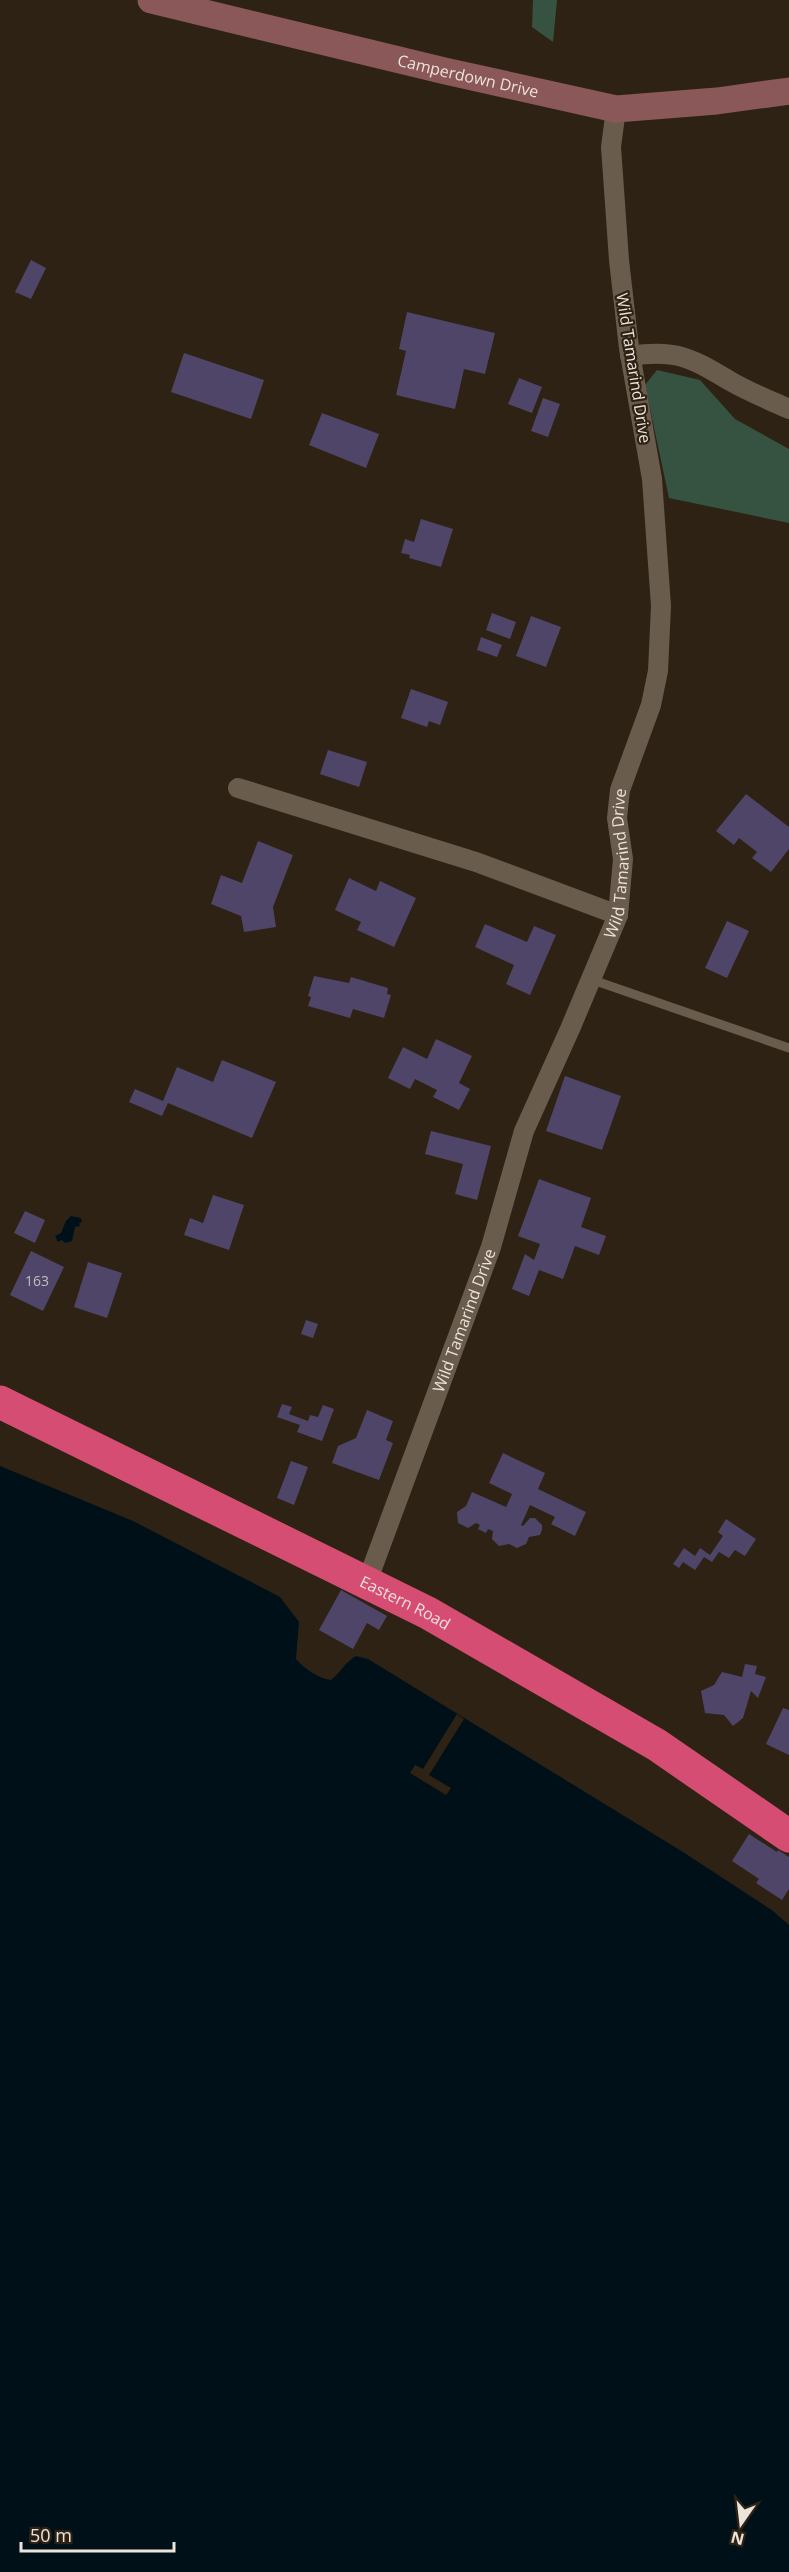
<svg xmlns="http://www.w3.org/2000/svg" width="789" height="2572" font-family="'Open Sans',sans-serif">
<rect width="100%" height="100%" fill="#2e2214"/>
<g fill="#365341">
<path d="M533 0H557L553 42 532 27Z"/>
<path d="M657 370 700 380 735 419 789 449V523L669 498 645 385Z"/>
</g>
<g fill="#001019">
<path d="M71 1216 81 1218 82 1222 79 1223 80 1226 75 1227 72 1241 66 1243 61 1240 58 1242 55 1236 61 1233 66 1221Z"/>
<path d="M0 1466 133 1521 280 1597 299 1622 296 1659C305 1669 317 1678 331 1680 341 1672 345 1662 356 1656L368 1659 683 1852 773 1911 789 1925V2572H0Z"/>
</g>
<path fill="#2e2214" d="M457 1714 464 1719 429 1775 451 1788 446 1795 410 1773 415 1765 423 1769Z"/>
<g fill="#4e4568">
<path d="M31 260 46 268 31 299 15 292Z"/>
<path d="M407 312 495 333 485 374 464 369 455 409 396 395 406 351 399 349Z"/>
<path d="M184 353 264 380 251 419 171 392Z"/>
<path d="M519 378 542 387 532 413 508 404Z"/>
<path d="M543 398 560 404 548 437 531 431Z"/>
<path d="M322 413 379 434 366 468 309 445Z"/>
<path d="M421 519 453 529 441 567 409 558 410 555 401 553 405 539 414 542Z"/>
<path d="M492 613 516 622 510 639 486 630Z"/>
<path d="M531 616 561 627 546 667 516 656Z"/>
<path d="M481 637 502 645 497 657 477 650Z"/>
<path d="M411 689 448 702 440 725 429 721 427 727 401 718Z"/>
<path d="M328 750 367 762 359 787 320 774Z"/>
<path d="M746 794 789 827V849L771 872 752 858 757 852 739 838 734 845 716 831Z"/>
<path d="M258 841 293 855 273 907 276 927 244 932 241 916 211 904 221 875 242 883Z"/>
<path d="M349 878 376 891 380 881 416 898 394 947 357 930 361 922 335 910Z"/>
<path d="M727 921 749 931 727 978 705 968Z"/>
<path d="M485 924 527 942 534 926 556 935 530 995 506 984 514 965 475 947Z"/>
<path d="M314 976 349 983 351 977 388 988 387 994 391 995 384 1018 353 1009 350 1018 308 1006 311 997 308 996Z"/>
<path d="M436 1039 472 1056 459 1083 470 1089 459 1110 433 1097 437 1090 415 1079 410 1089 388 1078 403 1047 427 1059Z"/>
<path d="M222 1060 276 1082 252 1138 168 1103 162 1116 129 1102 135 1089 163 1101 177 1067 213 1082Z"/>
<path d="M565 1076 621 1096 602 1150 546 1131Z"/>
<path d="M431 1131 491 1146 477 1200 455 1194 463 1164 425 1154Z"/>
<path d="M539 1179 591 1198 581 1227 606 1236 599 1255 575 1246 563 1279 539 1270 529 1296 512 1289 525 1254 534 1260 540 1244 518 1236Z"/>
<path d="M213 1195 244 1205 229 1250 184 1235 190 1218 203 1223Z"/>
<path d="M25 1211 45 1220 35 1243 14 1233Z"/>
<path d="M31 1251 64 1267 43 1311 10 1295Z"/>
<path d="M88 1262 122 1273 107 1318 74 1307Z"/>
<path d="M306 1320 318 1324 313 1338 301 1334Z"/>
<path d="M282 1404 292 1407 289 1414 308 1421 310 1415 318 1417 323 1405 334 1409 322 1441 297 1432 300 1425 277 1417Z"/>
<path d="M367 1410 393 1421 386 1440 393 1443 379 1480 332 1463 338 1446 356 1438Z"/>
<path d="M503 1453 545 1473 538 1489 586 1512 575 1536 551 1524 555 1517 530 1505 521 1525 523 1526 530 1518H535L542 1525V1530L540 1535 529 1537 526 1544 517 1548 509 1544 499 1546 492 1539 493 1531 488 1529 486 1533 478 1529 480 1525 476 1523 468 1528 458 1523 457 1512 466 1506 472 1492 506 1507 512 1494 489 1483Z"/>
<path d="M291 1461 308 1467 294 1505 277 1498Z"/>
<path d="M726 1519 756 1539 745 1556 735 1550 729 1558 719 1552 712 1562 704 1557 695 1570 683 1562 679 1568 673 1564 684 1548 695 1556 700 1548 710 1555 723 1536 718 1532Z"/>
<path d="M341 1590 387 1616 379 1630 367 1623 353 1649 319 1630Z"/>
<path d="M745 1664 757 1666 755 1674 766 1677 758 1698 751 1691 743 1718 733 1726 724 1715 705 1713 701 1691 714 1685 722 1672 742 1677Z"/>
<path d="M783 1708 789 1710V1755L766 1744Z"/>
<path d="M749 1834 777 1852 778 1850 789 1857V1889L782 1900 756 1883 759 1879 732 1861Z"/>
</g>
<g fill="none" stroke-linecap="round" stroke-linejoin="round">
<path stroke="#6a5c4c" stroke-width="9" d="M590 979 789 1048"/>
<g stroke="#6a5c4c" stroke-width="20">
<path d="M630 356C677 349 691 358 730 381 749 392 769 400 789 409"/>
<path d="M238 788 476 862 618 915"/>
<path id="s1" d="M367 1582 491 1247 524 1131 570 1029 618 915 623 859 617 818 620 790 651 705 658 671 661 606 652 479 629 348 619 260 611 147 616 109"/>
</g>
<path stroke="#8a5858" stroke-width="27" id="s2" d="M151 0 445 71 616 109 717 101 789 91"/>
<path stroke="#d64d73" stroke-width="33" id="s3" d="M0 1402 428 1613 657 1745 789 1836"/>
</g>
<g text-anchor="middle" stroke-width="4.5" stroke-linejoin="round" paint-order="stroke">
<g font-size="14" fill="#c4bcbe">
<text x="37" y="1286">163</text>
</g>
<g font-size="16" fill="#ece3da" stroke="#2e2214">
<text dy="6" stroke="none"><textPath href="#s2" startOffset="326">Camperdown Drive</textPath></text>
<text transform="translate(634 368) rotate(81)" y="6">Wild Tamarind Drive</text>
<text dy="6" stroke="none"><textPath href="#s1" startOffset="765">Wild Tamarind Drive</textPath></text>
<text dy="6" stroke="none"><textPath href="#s1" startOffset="279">Wild Tamarind Drive</textPath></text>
<text dy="6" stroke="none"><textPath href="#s3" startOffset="452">Eastern Road</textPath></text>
</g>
</g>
<g transform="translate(741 2524) rotate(194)" stroke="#2e2214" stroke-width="4.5" paint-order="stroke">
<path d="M0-4.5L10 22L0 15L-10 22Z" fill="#ece3da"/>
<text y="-9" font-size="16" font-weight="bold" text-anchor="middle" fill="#ece3da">N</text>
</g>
<path d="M21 2542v9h153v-9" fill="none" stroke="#ece3da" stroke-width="3"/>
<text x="30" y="2542" font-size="18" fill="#ece3da" stroke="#2e2214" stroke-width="4.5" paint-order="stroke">50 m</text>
</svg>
